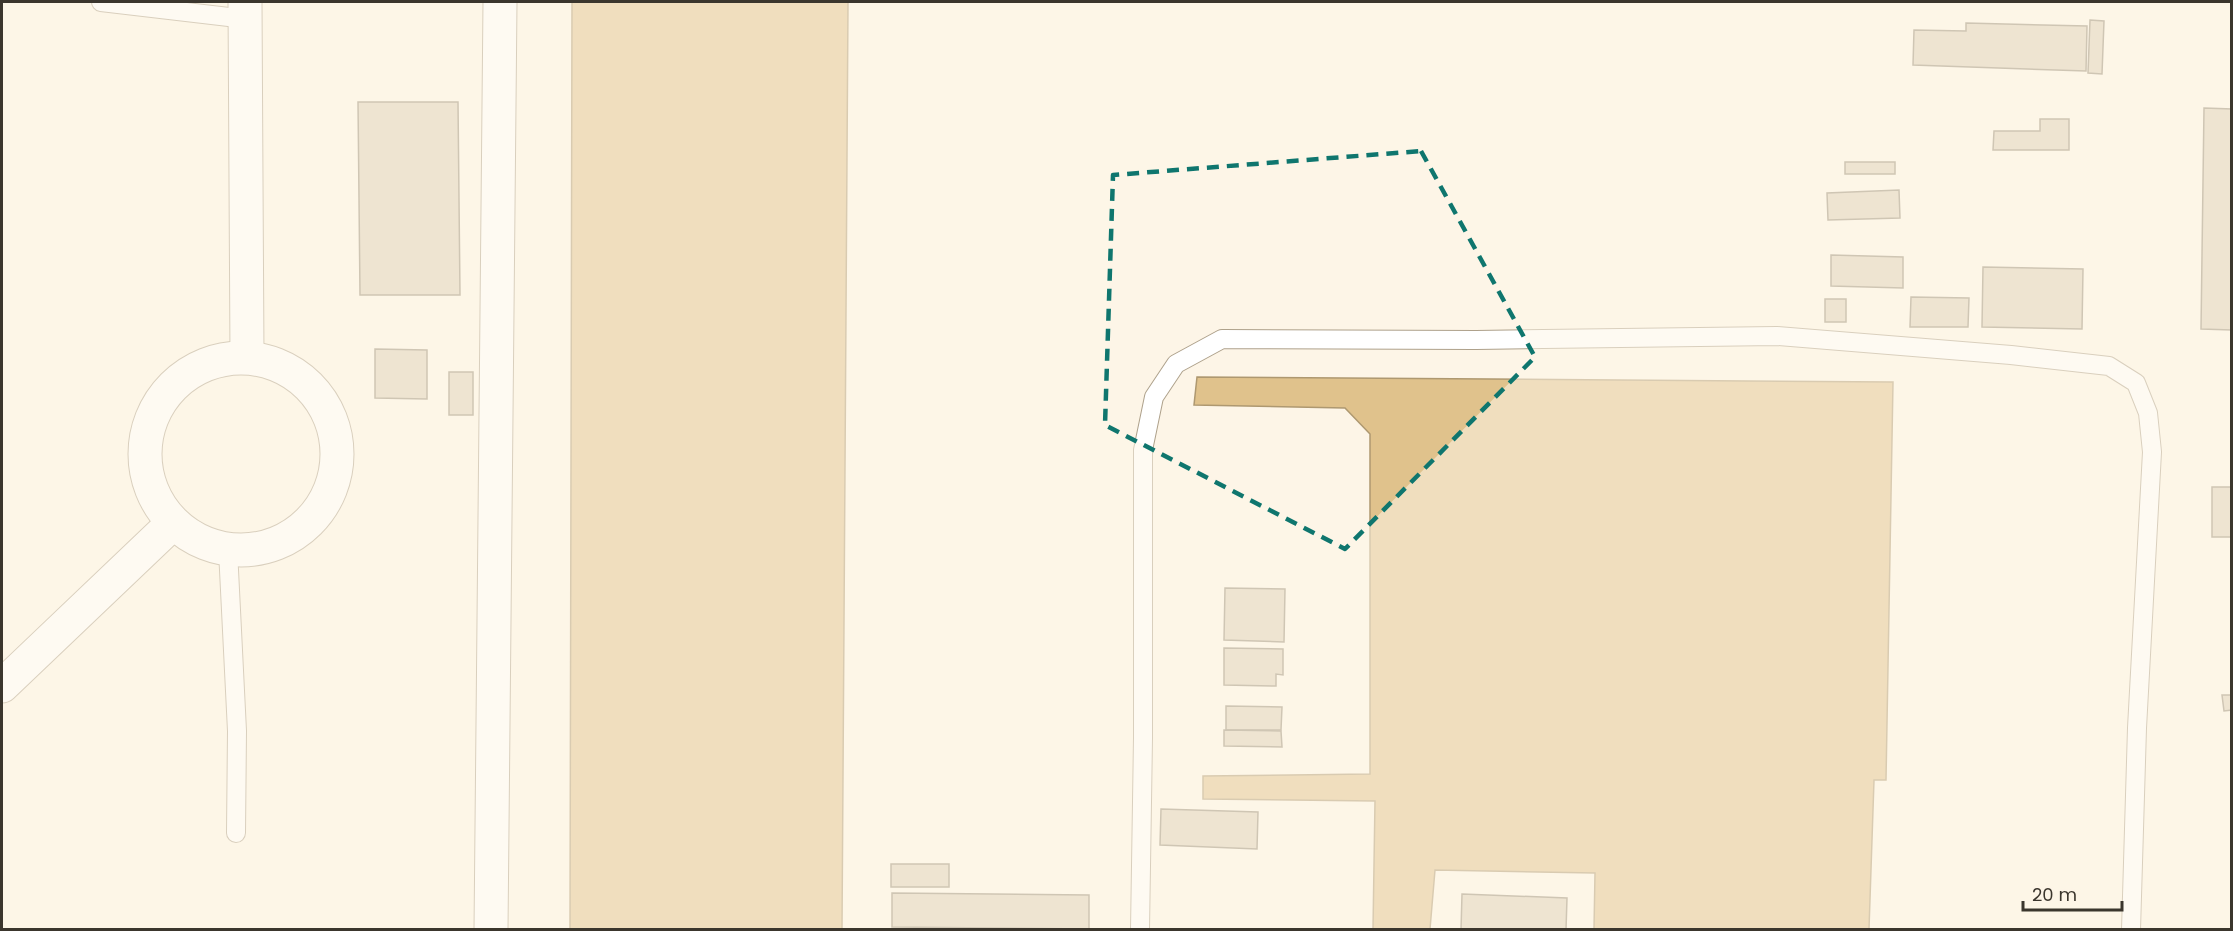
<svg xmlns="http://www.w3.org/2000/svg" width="2233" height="931" font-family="Poppins,sans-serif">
<rect width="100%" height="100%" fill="#fdf5e7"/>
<g fill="#e0c28c" stroke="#ae9870" stroke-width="1.5">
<path d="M572 2H848L842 929H570Z"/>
<path d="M1197 377 1893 382 1886 780H1874L1869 929H1594L1595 873 1435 870 1430 929H1373L1375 801 1203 799V776L1370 774V434L1345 408 1194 405Z"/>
</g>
<g fill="#dbceb7" stroke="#988c76" stroke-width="1.5">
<path d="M2090 20 2104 21 2102 74 2088 73Z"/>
<path d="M1966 23 2087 26 2086 71 1913 65 1914 30 1966 31Z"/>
<path d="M358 102H458L460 295H360Z"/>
<path d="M2204 108 2232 109V330L2201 329Z"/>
<path d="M2040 119H2069V150H1993L1994 131H2040Z"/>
<rect x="1845" y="162" width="50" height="12"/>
<path d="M1899 190 1900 218 1828 220 1827 193Z"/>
<path d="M1831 255 1903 257V288L1831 286Z"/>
<path d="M1983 267 2083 269 2082 329 1982 327Z"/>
<path d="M1911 297 1969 298 1968 327H1910Z"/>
<rect x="1825" y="299" width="21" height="23"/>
<path d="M375 349 427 350V399L375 398Z"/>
<rect x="449" y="372" width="24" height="43"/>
<rect x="2212" y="487" width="20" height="50"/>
<path d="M1225 588 1285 589 1284 642 1224 640Z"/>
<path d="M1224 648 1283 649V675L1276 674V686L1224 685Z"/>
<path d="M2222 695H2232V710L2224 711Z"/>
<path d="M1226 706 1282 707 1281 730H1226Z"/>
<path d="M1224 730 1281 731 1282 747 1224 746Z"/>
<path d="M1161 809 1258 812 1257 849 1160 845Z"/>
<rect x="891" y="864" width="58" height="23"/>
<path d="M892 893 1089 895V929L892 927Z"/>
<path d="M1462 894 1567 898 1566 930H1461Z"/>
</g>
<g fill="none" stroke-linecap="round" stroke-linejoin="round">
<defs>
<g id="service">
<path d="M101 2 246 19"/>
<path d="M228 550 237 731 236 833"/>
<path d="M1140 930 1143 738V450L1154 397 1176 364 1222 339 1476 340 1777 336 2011 355 2109 366 2136 383 2148 413 2152 452 2137 728 2131 930"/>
</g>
<g id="minor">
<path d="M245 2 247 357"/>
<circle cx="241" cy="454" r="96"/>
<path d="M2 686 173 523"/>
<path d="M491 930 500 2"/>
</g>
</defs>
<use href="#service" stroke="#aea18b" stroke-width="20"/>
<use href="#minor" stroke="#aea18b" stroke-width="35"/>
<use href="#service" stroke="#fff" stroke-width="18"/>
<use href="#minor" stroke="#fff" stroke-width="33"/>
</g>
<path d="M0 0H2233V931H0ZM1421 151 1535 357 1345 549 1105 425 1113 175Z" fill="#fdf5e7" fill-opacity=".55" fill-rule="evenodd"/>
<path fill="none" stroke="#0f766e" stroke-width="4.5" stroke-dasharray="12 8" stroke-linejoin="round" d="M1421 151 1535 357 1345 549 1105 425 1113 175Z"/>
<rect width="2233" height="931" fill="none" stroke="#3b362d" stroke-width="6"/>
<path d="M2023 901v9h99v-9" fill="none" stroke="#3b362d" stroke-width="3"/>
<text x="2032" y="901" font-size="18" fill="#3b362d" stroke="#fdf5e7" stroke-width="4.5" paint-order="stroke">20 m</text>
</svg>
